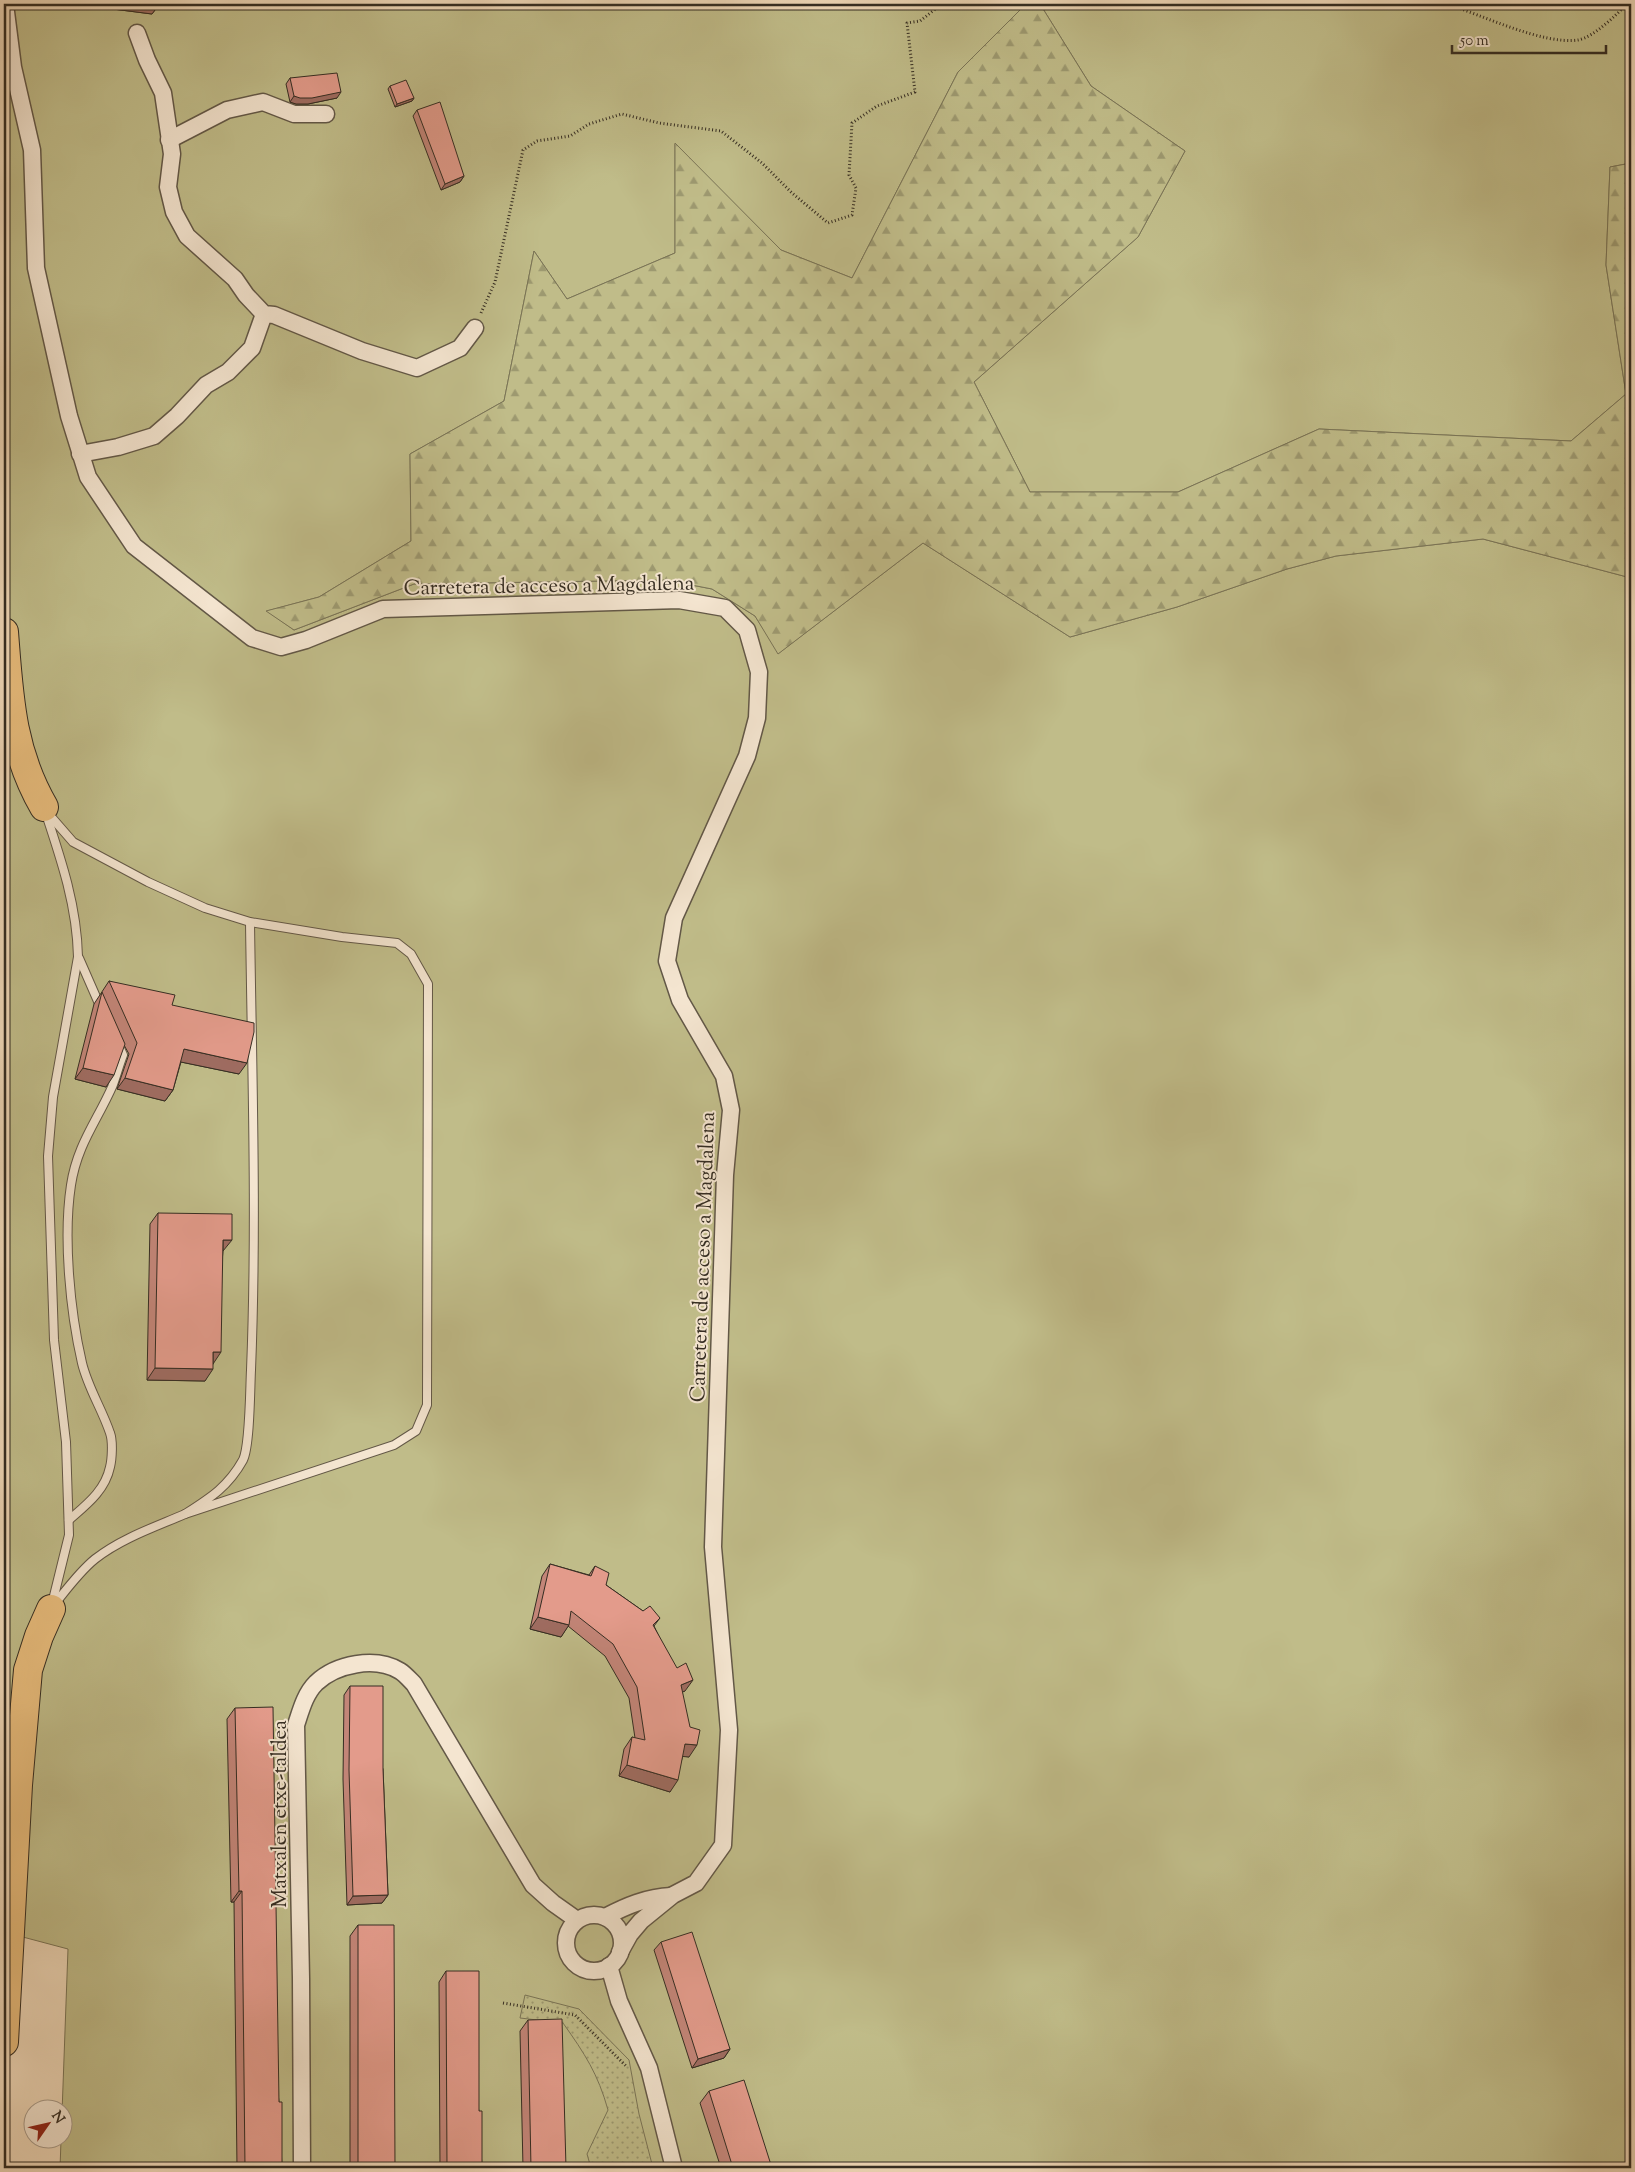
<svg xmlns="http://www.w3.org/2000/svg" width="1635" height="2172" font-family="'Sorts Mill Goudy',serif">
<defs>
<pattern id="forest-firs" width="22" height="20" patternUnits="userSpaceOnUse" patternTransform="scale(1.25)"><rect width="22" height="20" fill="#c0bc89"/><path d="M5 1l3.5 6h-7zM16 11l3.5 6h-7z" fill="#9d9970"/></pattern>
<pattern id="park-dots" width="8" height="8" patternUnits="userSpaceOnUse" patternTransform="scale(1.25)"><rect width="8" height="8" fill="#c0bc89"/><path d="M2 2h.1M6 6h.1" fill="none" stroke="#9d9970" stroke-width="1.8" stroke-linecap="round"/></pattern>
</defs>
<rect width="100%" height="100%" fill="#eed7b7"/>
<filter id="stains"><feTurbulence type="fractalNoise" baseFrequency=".004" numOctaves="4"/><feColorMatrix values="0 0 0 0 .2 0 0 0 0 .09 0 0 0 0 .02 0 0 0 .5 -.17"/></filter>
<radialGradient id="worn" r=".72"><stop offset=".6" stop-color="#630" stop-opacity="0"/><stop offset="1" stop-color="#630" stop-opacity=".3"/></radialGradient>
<g fill="#c0bc89" stroke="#7a7456">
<path d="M4 4H1026L958 72 852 278 781 250 675 144V253L567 299 534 251 504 401 410 454 411 541 319 597 267 611 294 630 414 584 666 580 712 589 755 616 779 653 923 543 1070 637 1177 607 1287 569 1336 556 1483 539 1631 578V2168H60L68 1949 4 1932Z"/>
<path d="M1040 4H1631V163L1610 167 1606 265 1626 394 1571 441 1319 429 1178 492H1030L974 382 1138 237 1185 151 1091 86Z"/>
</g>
<path fill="url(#forest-firs)" stroke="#7a7456" d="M1026 4H1040L1091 86 1185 151 1138 237 974 382 1030 492H1178L1319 429 1571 441 1626 394 1606 265 1610 167 1631 163V578L1483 539 1336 556 1287 569 1177 607 1070 637 923 543 778 654 755 616 712 589 666 580 414 584 294 630 266 611 319 597 411 541 410 454 504 401 534 251 567 299 675 253V143L781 250 852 278 958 72Z"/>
<path fill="url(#park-dots)" stroke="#7a7456" d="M525 1995 579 2009 629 2060 639 2114 653 2168H591L587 2154 608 2110C598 2074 585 2054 563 2023L520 2018Z"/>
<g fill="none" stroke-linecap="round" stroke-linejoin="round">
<defs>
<g id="service">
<path d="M45 811C61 859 77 906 78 957L53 1097 48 1156 54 1340 66 1442 69 1535 52 1604"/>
<path d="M46 811 73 842 148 882 205 908 250 922 342 937 397 943 411 954 428 984 427 1405 416 1431 394 1445 185 1514C210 1498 228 1487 243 1460 250 1446 250 1389 251 1370 257 1221 252 1071 250 922"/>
<path d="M79 958 100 1006"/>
<path d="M69 1520C86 1505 105 1491 110 1467 112 1459 113 1441 110 1433 102 1409 88 1388 82 1363 70 1311 63 1237 71 1185 77 1145 97 1121 112 1087 116 1077 119 1065 123 1055L118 1044"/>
<path d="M54 1605C67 1589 79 1572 95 1559 122 1538 155 1527 185 1514"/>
</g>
<g id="minor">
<path d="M5 4 13 67 32 150 36 268 69 416 88 477 134 546 252 638 281 647 306 640 383 609 679 600 725 608 747 630 759 672 757 718 747 756 674 918 667 961 680 1000 724 1076 731 1110 725 1175 713 1547 729 1730 723 1845 696 1883 673 1895 641 1921 630 1934 620 1952"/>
<path d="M137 33 147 60 163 93 172 154 168 187 174 212 187 236 235 279 246 295 264 314 274 315 362 351 417 368 460 348 475 328"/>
<path d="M169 140 227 110 263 102 294 114H326"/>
<path d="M80 454 118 447 154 436 177 416 206 385 228 372 252 348 264 314"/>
<circle cx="594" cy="1943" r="28"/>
<path d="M605 1917C626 1906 647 1897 671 1896"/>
<path d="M609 1966 619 2001 649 2068 674 2168"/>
<path d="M302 2168 301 1978 296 1725C301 1710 305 1694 316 1683 336 1664 375 1656 400 1671 405 1674 410 1680 414 1684L533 1885 553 1903 577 1920"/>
</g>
<g id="motorway">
<path d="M4 632C9 696 11 750 44 807"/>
<path d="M4 2042 18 1785 28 1670 39 1636 51 1609"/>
</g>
</defs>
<use href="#service" stroke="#635847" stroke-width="10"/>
<use href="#minor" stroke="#635847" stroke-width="19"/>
<use href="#motorway" stroke="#352d22" stroke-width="30"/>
<g stroke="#352d22" stroke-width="3" stroke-dasharray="1 2.5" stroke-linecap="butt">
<path d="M1447 4C1482 15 1543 45 1578 40 1594 37 1616 15 1627 4"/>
<path d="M1624 7 1631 12"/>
<path d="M481 313 495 282 523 150 537 141 570 136 589 124 622 114 659 123 721 131 762 163 792 193 828 223 852 215 856 188 849 175 852 123 877 106 915 92 907 23 920 21 938 7V4"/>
<path d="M503 2003 575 2015 627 2067"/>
</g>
<use href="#service" stroke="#f4e5d0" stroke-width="8"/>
<use href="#minor" stroke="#f4e5d0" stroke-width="16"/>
<use href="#motorway" stroke="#e7bc7c" stroke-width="28"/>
</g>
<g fill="#c38578" stroke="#352d22">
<path d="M105 4H157L158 6 152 14 105 8Z"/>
<path d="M290 78 337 98 308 104H296L290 102 286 84Z"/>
<path d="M390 86 414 98 412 101 395 107 388 89Z"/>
<path d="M417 110 464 176 460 182 441 190 413 116Z"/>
<path d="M109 981 172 1005 239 1074 181 1062 173 1090 165 1101 117 1089 129 1054 124 1045 106 1087 75 1079 94 1004Z"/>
<path d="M158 1213 223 1251 213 1364 205 1381 147 1380 150 1224Z"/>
<path d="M550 1564 589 1575 595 1566 606 1585 643 1611 660 1618 654 1626 685 1691 682 1692 689 1757 683 1756 670 1792 619 1776 624 1749 632 1737 635 1738 629 1698 605 1656 568 1626 561 1637 530 1629 542 1576Z"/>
<path d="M350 1686 383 1769 388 1895 382 1903 347 1905 343 1779 344 1695Z"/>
<path d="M235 1708 279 2102 282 2168H237L234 1902H231L227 1719Z"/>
<path d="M358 1925 395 2168H350V1936Z"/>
<path d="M661 1942 730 2049 724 2058 692 2068 654 1950Z"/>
<path d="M446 1971 479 2111 482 2168H440L439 1982Z"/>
<path d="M528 2020 566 2168H523L520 2031Z"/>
<path d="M709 2091 772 2168H721L700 2103Z"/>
</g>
<g fill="#9f6c61" stroke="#352d22">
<path d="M109 4H143L158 6 152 14 105 8Z"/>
<path d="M341 92 337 98 308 104H296L290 102 294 96Z"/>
<path d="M414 98 412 101 395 107 397 104Z"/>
<path d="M464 176 460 182 441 190 445 184Z"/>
<path d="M184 1049 247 1063 239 1074 176 1061Z"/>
<path d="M83 1068 114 1075 106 1087 75 1079Z"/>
<path d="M125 1078 173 1090 165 1101 117 1089Z"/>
<path d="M223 1240H232L223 1251Z"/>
<path d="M213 1352H221L213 1364Z"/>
<path d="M155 1368 213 1369 205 1381 147 1380Z"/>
<path d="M538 1617 569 1625 561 1637 530 1629Z"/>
<path d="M693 1680 685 1691 673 1696 681 1685Z"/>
<path d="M685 1744 697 1745 689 1757 677 1756Z"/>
<path d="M627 1765 678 1780 670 1792 619 1776Z"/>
<path d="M239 1891H242L234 1902H231Z"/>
<path d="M388 1895 382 1903 347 1905 353 1896Z"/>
<path d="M730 2049 724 2058 692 2068 698 2059Z"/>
</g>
<g fill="#e39b8b" stroke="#352d22">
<path d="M143 4H157L158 6Z"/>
<path d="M337 73 341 92 312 98H300L294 96 290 78Z"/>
<path d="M406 80 414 98 397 104 390 86Z"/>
<path d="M440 102 464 176 445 184 417 110Z"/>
<path d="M109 981 175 995 172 1005 254 1023V1032L247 1063 184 1049 173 1090 125 1078 137 1043Z"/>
<path d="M102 992 125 1044 114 1075 83 1068Z"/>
<path d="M158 1213 232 1214V1240H223L221 1352H213V1369L155 1368Z"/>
<path d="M550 1564 591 1576 595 1566 609 1573 606 1585 643 1611 650 1606 660 1618 653 1625 677 1668 686 1663 693 1680 681 1685 690 1727 700 1730 697 1745 685 1744 678 1780 627 1765 632 1737 645 1740 637 1687 613 1644 571 1611 569 1625 538 1617Z"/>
<path d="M350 1686H383V1769L388 1895 353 1896 349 1770Z"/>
<path d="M273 1707 279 2102H282V2168H245L242 1891H239L235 1708Z"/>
<path d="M358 1925H394L395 2168H358Z"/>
<path d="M692 1932 730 2049 698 2059 661 1942Z"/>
<path d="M446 1971H479V2111H482V2168H447Z"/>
<path d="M562 2019 566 2168H531L528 2020Z"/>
<path d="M744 2080 772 2168H733L709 2091Z"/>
</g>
<g text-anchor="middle" stroke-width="4" stroke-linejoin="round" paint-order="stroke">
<g font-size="21" fill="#352d22" stroke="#f4e5d0">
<text transform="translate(549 585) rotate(-1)" y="7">Carretera de acceso a Magdalena</text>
<text transform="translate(702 1257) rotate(-88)" y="7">Carretera de acceso a Magdalena</text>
<text transform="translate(279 1814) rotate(-90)" y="7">Matxalen etxe-taldea</text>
</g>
</g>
<rect width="1635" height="2172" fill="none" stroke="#eed7b7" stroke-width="20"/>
<rect x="5" y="5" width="1625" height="2162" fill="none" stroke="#352d22" stroke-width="2.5"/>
<rect x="10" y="10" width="1615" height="2152" fill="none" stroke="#352d22"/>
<g transform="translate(48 2124) rotate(56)"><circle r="24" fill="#f4e5d0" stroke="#a89b8a"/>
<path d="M0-4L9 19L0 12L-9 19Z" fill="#8f2418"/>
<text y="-8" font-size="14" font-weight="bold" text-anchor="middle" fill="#352d22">N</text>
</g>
<path d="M1452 45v8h154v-8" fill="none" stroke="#352d22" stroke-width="2.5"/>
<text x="1460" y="45" font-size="15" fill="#352d22" stroke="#f4e5d0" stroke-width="4" paint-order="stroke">50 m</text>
<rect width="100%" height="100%" filter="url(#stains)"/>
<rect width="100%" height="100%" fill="url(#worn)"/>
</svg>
